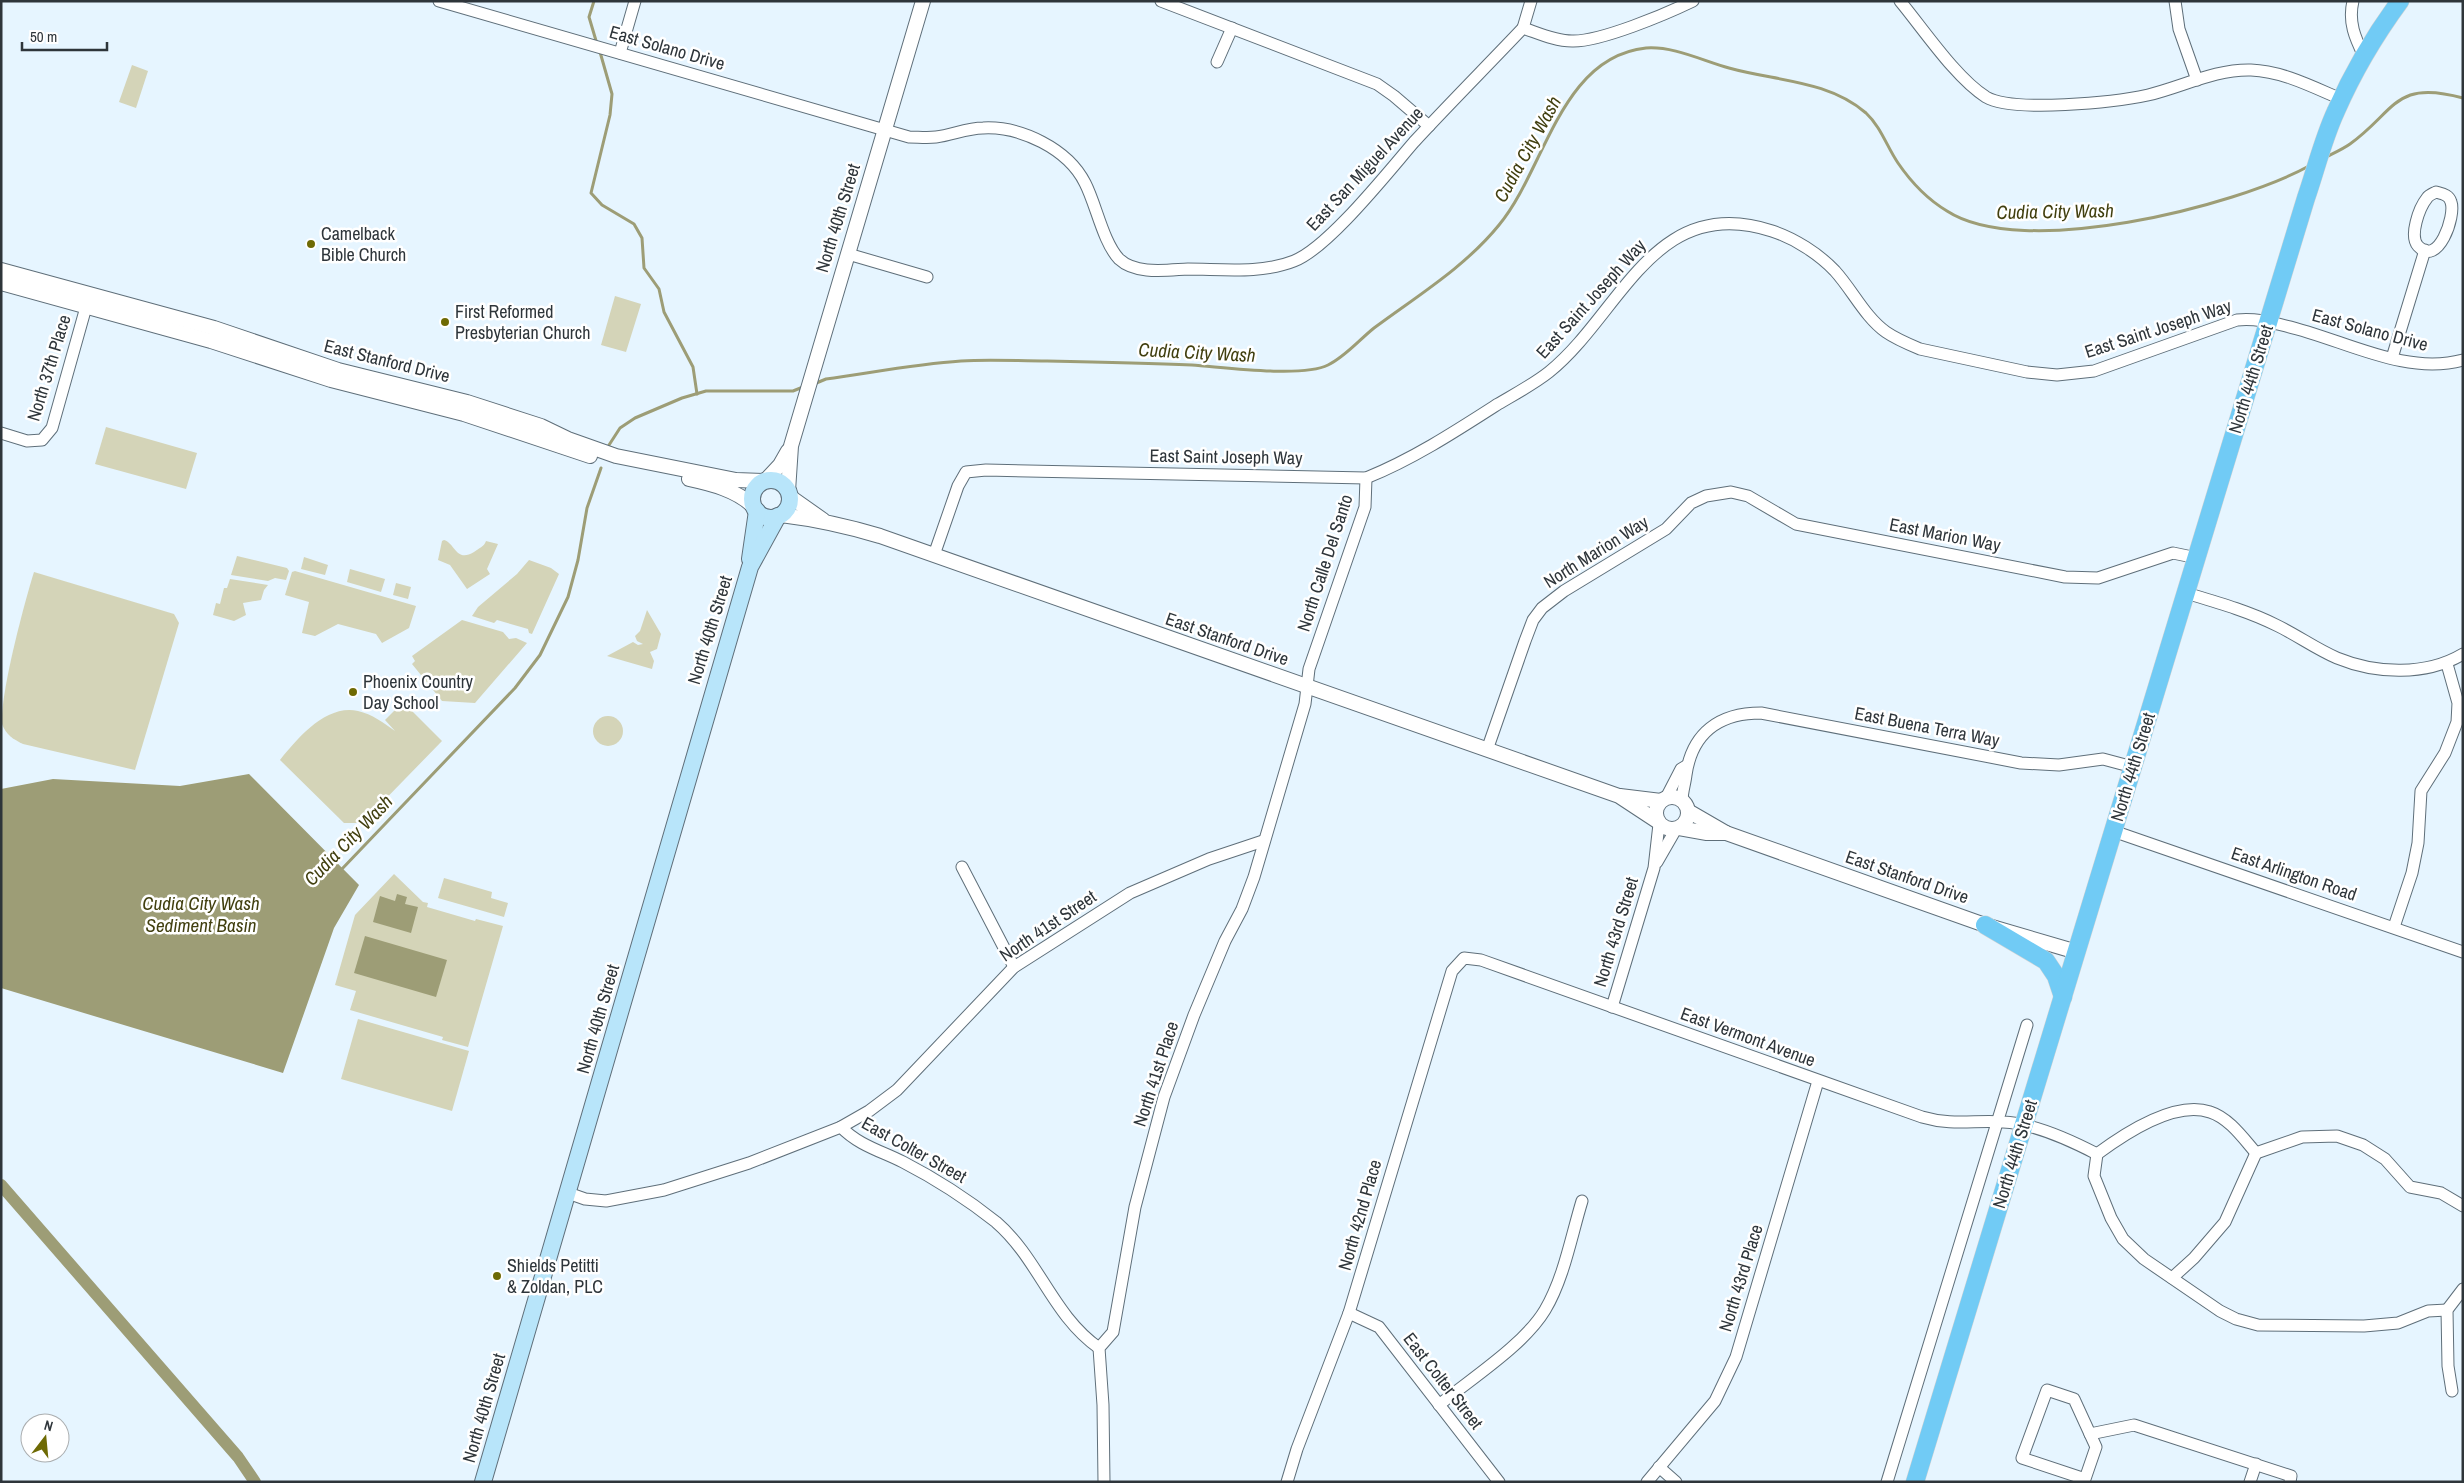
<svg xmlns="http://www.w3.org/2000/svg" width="2464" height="1483" font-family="'Archivo Narrow',sans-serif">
<rect width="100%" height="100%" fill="#e6f5ff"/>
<g fill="#d4d4b8">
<path d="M132 65 148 71 136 108 119 102Z"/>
<path d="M615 296 641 304 626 352 601 345Z"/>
<path d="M106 427 197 453 186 489 95 464Z"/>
<path d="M444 540C455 543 456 563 474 552 479 548 484 547 486 541L498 544 487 569 490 574 467 589 450 565 438 560 442 541Z"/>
<path d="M237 556 287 568 289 571 286 580 275 578 268 581 231 575Z"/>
<path d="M304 557 328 565 325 575 301 569Z"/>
<path d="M529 560 551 568 559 574 532 634 529 633 528 629 497 620 494 623 472 616 478 607 517 574Z"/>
<path d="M350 569 385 579 381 592 347 582Z"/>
<path d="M295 571 416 606 409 628 382 643 376 634 338 624 315 636 302 633 309 602 285 595 292 572Z"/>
<path d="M34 572 174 614 179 623 135 770 23 744C13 739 6 735 2 724 0 694 24 604 34 572Z"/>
<path d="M230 579 268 585 264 590 261 600 243 603 246 615 234 621 213 615 216 603 220 604 224 588H227Z"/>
<path d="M396 583 411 587 408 599 393 595Z"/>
<path d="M647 610 661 634 657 649 650 652 654 661 652 669 607 656 633 642 638 645 643 644 637 641 635 636 640 631Z"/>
<path d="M462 620 503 632 509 639 516 638 527 643 475 703 442 701 412 664 415 661 412 656Z"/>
<path d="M403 702 442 741 367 818 363 815 357 823H344L280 760C298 738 326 704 358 711 372 714 384 723 395 731L385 720Z"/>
<circle cx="608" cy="731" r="15"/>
<path d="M394 874 423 902 428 903 427 907 475 921 476 919 503 926 468 1047 442 1040 443 1037 350 1010 356 991 335 985 355 915Z"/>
<path d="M444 878 492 892 491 898 508 903 504 917 438 898Z"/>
<path d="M358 1019 469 1051 452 1111 341 1079Z"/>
</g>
<g fill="#9d9d76">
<path d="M249 774 359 885 334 928 283 1073 1 988V789L53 779 180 786Z"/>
<path d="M397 894 407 897 405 904 418 907 411 933 373 922 380 896 395 901Z"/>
<path d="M365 936 447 960 436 997 354 973Z"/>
</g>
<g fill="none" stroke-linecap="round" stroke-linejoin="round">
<g stroke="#9d9d76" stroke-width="3">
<path d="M594 1 589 17 597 44"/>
<path d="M600 52 612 94 610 115 591 193 602 205 634 224 642 238 644 268 659 289 664 312 693 367 697 394"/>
<path d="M2326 157C2334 153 2343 149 2350 144 2396 111 2394 79 2463 98"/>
<path d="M814 384 826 379C870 373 916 364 961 361 989 359 1018 361 1047 361 1095 362 1143 363 1192 365 1223 367 1302 378 1328 365 1345 357 1359 340 1374 328 1417 296 1465 267 1499 225 1545 170 1560 57 1646 48 1674 46 1703 61 1729 68 1775 81 1828 80 1866 113 1881 127 1887 147 1898 163 1911 182 1927 199 1947 211 2022 260 2234 207 2309 166"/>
<path d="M609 445 620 428 635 418 682 398 706 391H793L803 387"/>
<path d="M341 870 515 688 540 655 568 597 578 560 587 508 601 468"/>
</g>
<path stroke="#9d9d76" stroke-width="12" d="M1 1185 238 1457 255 1482"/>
<defs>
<g id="minor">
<path d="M439 1 909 137C918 137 927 138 936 137 952 135 967 128 983 128 1021 126 1068 149 1085 183 1096 204 1103 242 1119 259 1136 275 1167 270 1188 269 1221 269 1262 274 1294 261 1328 248 1388 172 1414 142 1450 103 1487 66 1523 28 1538 33 1555 41 1572 41 1600 42 1666 14 1693 1"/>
<path d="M1161 1 1377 84 1394 96 1429 126"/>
<path d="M1900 1C1924 30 1956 78 1986 97 2013 113 2116 102 2148 95 2182 87 2215 69 2251 70 2282 71 2313 87 2341 99"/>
<path d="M2175 1 2179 29 2197 80"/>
<path d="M2353 1C2348 22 2355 38 2364 56"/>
<path d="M1523 28 1531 1"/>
<path d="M620 53 635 1"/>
<path d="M1217 62 1232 28"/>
<path d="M2436 192C2443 194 2449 195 2451 202 2456 216 2438 268 2418 246 2409 236 2419 208 2427 198 2429 195 2432 194 2436 192Z"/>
<path d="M848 254 927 277"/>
<path d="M2392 358 2425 250"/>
<path d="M1 433 27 441 42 440 52 428 88 300"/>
<path d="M934 555 958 486 966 472 986 470 1366 478C1413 459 1456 431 1498 404 1515 394 1534 384 1549 372 1621 314 1654 192 1772 231 1794 238 1819 254 1835 271 1853 291 1865 317 1886 332 1896 339 1908 344 1920 349L2027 372 2057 375 2094 371 2237 320C2254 318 2270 322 2286 326 2343 339 2404 376 2463 360"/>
<path d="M2186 593C2216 602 2248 611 2276 625 2297 635 2316 649 2337 658 2376 674 2426 676 2463 654"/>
<path d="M1487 750 1525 641 1533 620 1542 608 1564 591 1666 529 1691 503 1706 496 1731 492 1748 496 1796 524 2065 577 2098 578 2173 553 2197 558"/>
<path d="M1666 798 1681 769 1686 766"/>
<path d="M1682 801C1682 792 1685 784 1686 775 1692 733 1719 713 1761 713L2021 763 2059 765 2103 759 2133 767"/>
<path d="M2113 831 2463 952"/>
<path d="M1657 862 1676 829"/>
<path d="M962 867 1014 967"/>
<path d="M2394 927 2412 873 2418 843 2421 791 2445 753 2457 722 2458 703 2447 664"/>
<path d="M1612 1007 1654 868 1659 824"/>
<path d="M841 1127 869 1111 897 1090 1014 967 1130 893 1209 859 1263 841"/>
<path d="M2097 1154 2094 1176 2111 1218 2123 1239 2144 1259 2220 1311 2236 1319 2258 1325 2364 1326 2398 1323 2428 1311 2447 1310"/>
<path d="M2097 1154C2124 1134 2175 1100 2210 1112 2229 1118 2243 1138 2256 1153L2302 1137 2337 1136 2363 1145 2385 1159 2410 1187 2441 1193 2463 1206"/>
<path d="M568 1193 585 1199 606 1201 664 1190 749 1163 841 1127C858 1145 881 1151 903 1162 936 1179 967 1199 996 1222 1039 1259 1052 1315 1099 1348"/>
<path d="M2172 1278 2194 1258 2225 1222 2256 1153"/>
<path d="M1349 1313 1379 1327 1499 1482"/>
<path d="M2047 1390 2074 1399 2096 1447 2085 1479 2022 1458Z"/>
<path d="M2452 1391 2448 1366 2447 1310 2463 1289"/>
<path d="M1439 1405C1472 1378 1524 1345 1545 1310 1564 1278 1571 1237 1582 1201"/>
<path d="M2090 1434 2134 1425 2291 1476 2290 1482"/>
<path d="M1659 1467 1676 1482"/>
<path d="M1104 1482 1103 1405 1099 1348 1113 1332 1135 1207 1164 1097 1194 1015 1225 941 1242 909 1254 877 1305 704 1309 669 1365 507 1366 478"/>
<path d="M1287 1482 1297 1449 1349 1313 1452 971 1464 958 1481 960 1922 1117C1953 1126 1973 1120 2003 1122 2032 1123 2072 1141 2097 1154"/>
<path d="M1647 1482 1715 1401 1736 1357 1818 1081"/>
<path d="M1887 1482 2027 1025"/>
<path d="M2250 1482 2256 1464"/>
</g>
<g id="tertiary">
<path d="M1 270 214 328 338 370 467 402 541 426 568 439 616 456 736 480 763 481"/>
<path d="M1 283 211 341 331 380 464 414 590 456"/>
<path d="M689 479C712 484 736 490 753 506"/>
<path d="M766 480 780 465 788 451"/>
<path d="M788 491 791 446 923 1"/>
<path d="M789 496 823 520"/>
<path d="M781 515C814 519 847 526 880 536L1619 796 1657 821"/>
<path d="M1620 796 1661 801"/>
<circle cx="1672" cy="813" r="16"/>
<path d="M1688 811 1726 833 1985 925 2077 952"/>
<path d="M1679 828 1707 833H1726"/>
</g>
<g id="secondary">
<circle cx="771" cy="499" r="19"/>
<path d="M750 559 757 511"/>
<path d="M483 1482 750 567 778 516"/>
</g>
<g id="primary">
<path d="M1985 925 2046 961 2056 976 2063 997"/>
<path d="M1915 1482 2306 198C2316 169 2323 139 2336 111 2353 72 2375 35 2400 1"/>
</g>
</defs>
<use href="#minor" stroke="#5f6f7a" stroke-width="13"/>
<use href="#tertiary" stroke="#5f6f7a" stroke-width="16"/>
<use href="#secondary" stroke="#5f6f7a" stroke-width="18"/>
<use href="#primary" stroke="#d1d3d4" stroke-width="19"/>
<use href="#minor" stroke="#fff" stroke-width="11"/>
<use href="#tertiary" stroke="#fff" stroke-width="14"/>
<use href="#secondary" stroke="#b8e5fa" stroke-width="16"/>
<use href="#primary" stroke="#71cbf5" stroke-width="18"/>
</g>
<g fill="#6e6a04" stroke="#fff" stroke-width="2">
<circle cx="311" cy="244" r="5"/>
<circle cx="445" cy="322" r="5"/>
<circle cx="353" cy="692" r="5"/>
<circle cx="497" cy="1276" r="5"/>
</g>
<g text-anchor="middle" stroke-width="5" stroke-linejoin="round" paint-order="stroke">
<g font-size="18" fill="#2e353a" stroke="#fff">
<text transform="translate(667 48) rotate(16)" y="6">East Solano Drive</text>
<text transform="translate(1365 169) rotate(-47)" y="6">East San Miguel Avenue</text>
<text transform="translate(838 218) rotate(-73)" y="6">North 40th Street</text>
<text transform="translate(1591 299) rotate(-48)" y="6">East Saint Joseph Way</text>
<text transform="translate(2158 329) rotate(-18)" y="6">East Saint Joseph Way</text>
<text transform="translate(2370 330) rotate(15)" y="6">East Solano Drive</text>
<text transform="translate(387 361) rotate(14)" y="6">East Stanford Drive</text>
<text transform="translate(49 368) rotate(-73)" y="6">North 37th Place</text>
<text transform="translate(2251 379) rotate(-73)" y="6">North 44th Street</text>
<text transform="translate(1226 457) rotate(1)" y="6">East Saint Joseph Way</text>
<text transform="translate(1945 535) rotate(11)" y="6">East Marion Way</text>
<text transform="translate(1596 552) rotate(-32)" y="6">North Marion Way</text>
<text transform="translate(1325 563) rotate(-72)" y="6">North Calle Del Santo</text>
<text transform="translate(710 630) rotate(-73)" y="6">North 40th Street</text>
<text transform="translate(1227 639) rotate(19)" y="6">East Stanford Drive</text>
<text transform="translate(1927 727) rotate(11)" y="6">East Buena Terra Way</text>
<text transform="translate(2133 767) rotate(-73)" y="6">North 44th Street</text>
<text transform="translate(2294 874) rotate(19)" y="6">East Arlington Road</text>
<text transform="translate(1907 877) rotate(19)" y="6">East Stanford Drive</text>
<text transform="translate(1048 926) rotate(-34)" y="6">North 41st Street</text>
<text transform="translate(1616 932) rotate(-73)" y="6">North 43rd Street</text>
<text transform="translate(598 1019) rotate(-74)" y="6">North 40th Street</text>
<text transform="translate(1748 1037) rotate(20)" y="6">East Vermont Avenue</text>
<text transform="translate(1156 1074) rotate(-72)" y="6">North 41st Place</text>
<text transform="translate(914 1150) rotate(29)" y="6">East Colter Street</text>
<text transform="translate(2015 1154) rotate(-73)" y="6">North 44th Street</text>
<text transform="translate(1360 1215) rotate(-74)" y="6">North 42nd Place</text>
<text transform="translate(1741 1278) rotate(-73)" y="6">North 43rd Place</text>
<text transform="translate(1443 1381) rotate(52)" y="6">East Colter Street</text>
<text transform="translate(484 1408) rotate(-74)" y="6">North 40th Street</text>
</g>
<g font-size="18" fill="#2e353a" stroke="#fff" text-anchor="start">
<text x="321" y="240">Camelback<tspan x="321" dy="21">Bible Church</tspan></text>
<text x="455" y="318">First Reformed<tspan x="455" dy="21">Presbyterian Church</tspan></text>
<text x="363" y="688">Phoenix Country<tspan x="363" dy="21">Day School</tspan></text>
<text x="507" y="1272">Shields Petitti<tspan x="507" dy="21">&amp; Zoldan, PLC</tspan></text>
</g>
<g font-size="19" font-style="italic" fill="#413f0f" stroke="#fff">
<text transform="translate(1527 149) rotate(-61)" y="7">Cudia City Wash</text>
<text transform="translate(2055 211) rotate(-1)" y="7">Cudia City Wash</text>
<text transform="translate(1197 352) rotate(3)" y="7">Cudia City Wash</text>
<text transform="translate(348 840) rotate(-46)" y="7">Cudia City Wash</text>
<text x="201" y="910">Cudia City Wash<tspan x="201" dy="22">Sediment Basin</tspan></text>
</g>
</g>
<rect width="2464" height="1483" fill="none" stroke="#2e353a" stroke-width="5"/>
<g transform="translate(45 1438) rotate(16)"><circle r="24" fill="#ffffff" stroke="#abaeb0"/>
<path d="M0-4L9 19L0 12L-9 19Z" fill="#6e6a04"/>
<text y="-8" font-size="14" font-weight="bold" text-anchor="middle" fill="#2e353a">N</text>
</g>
<path d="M22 42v8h85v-8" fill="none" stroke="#2e353a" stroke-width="2.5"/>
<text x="30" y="42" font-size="15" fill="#2e353a" stroke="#ffffff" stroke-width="4" paint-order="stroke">50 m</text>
</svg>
